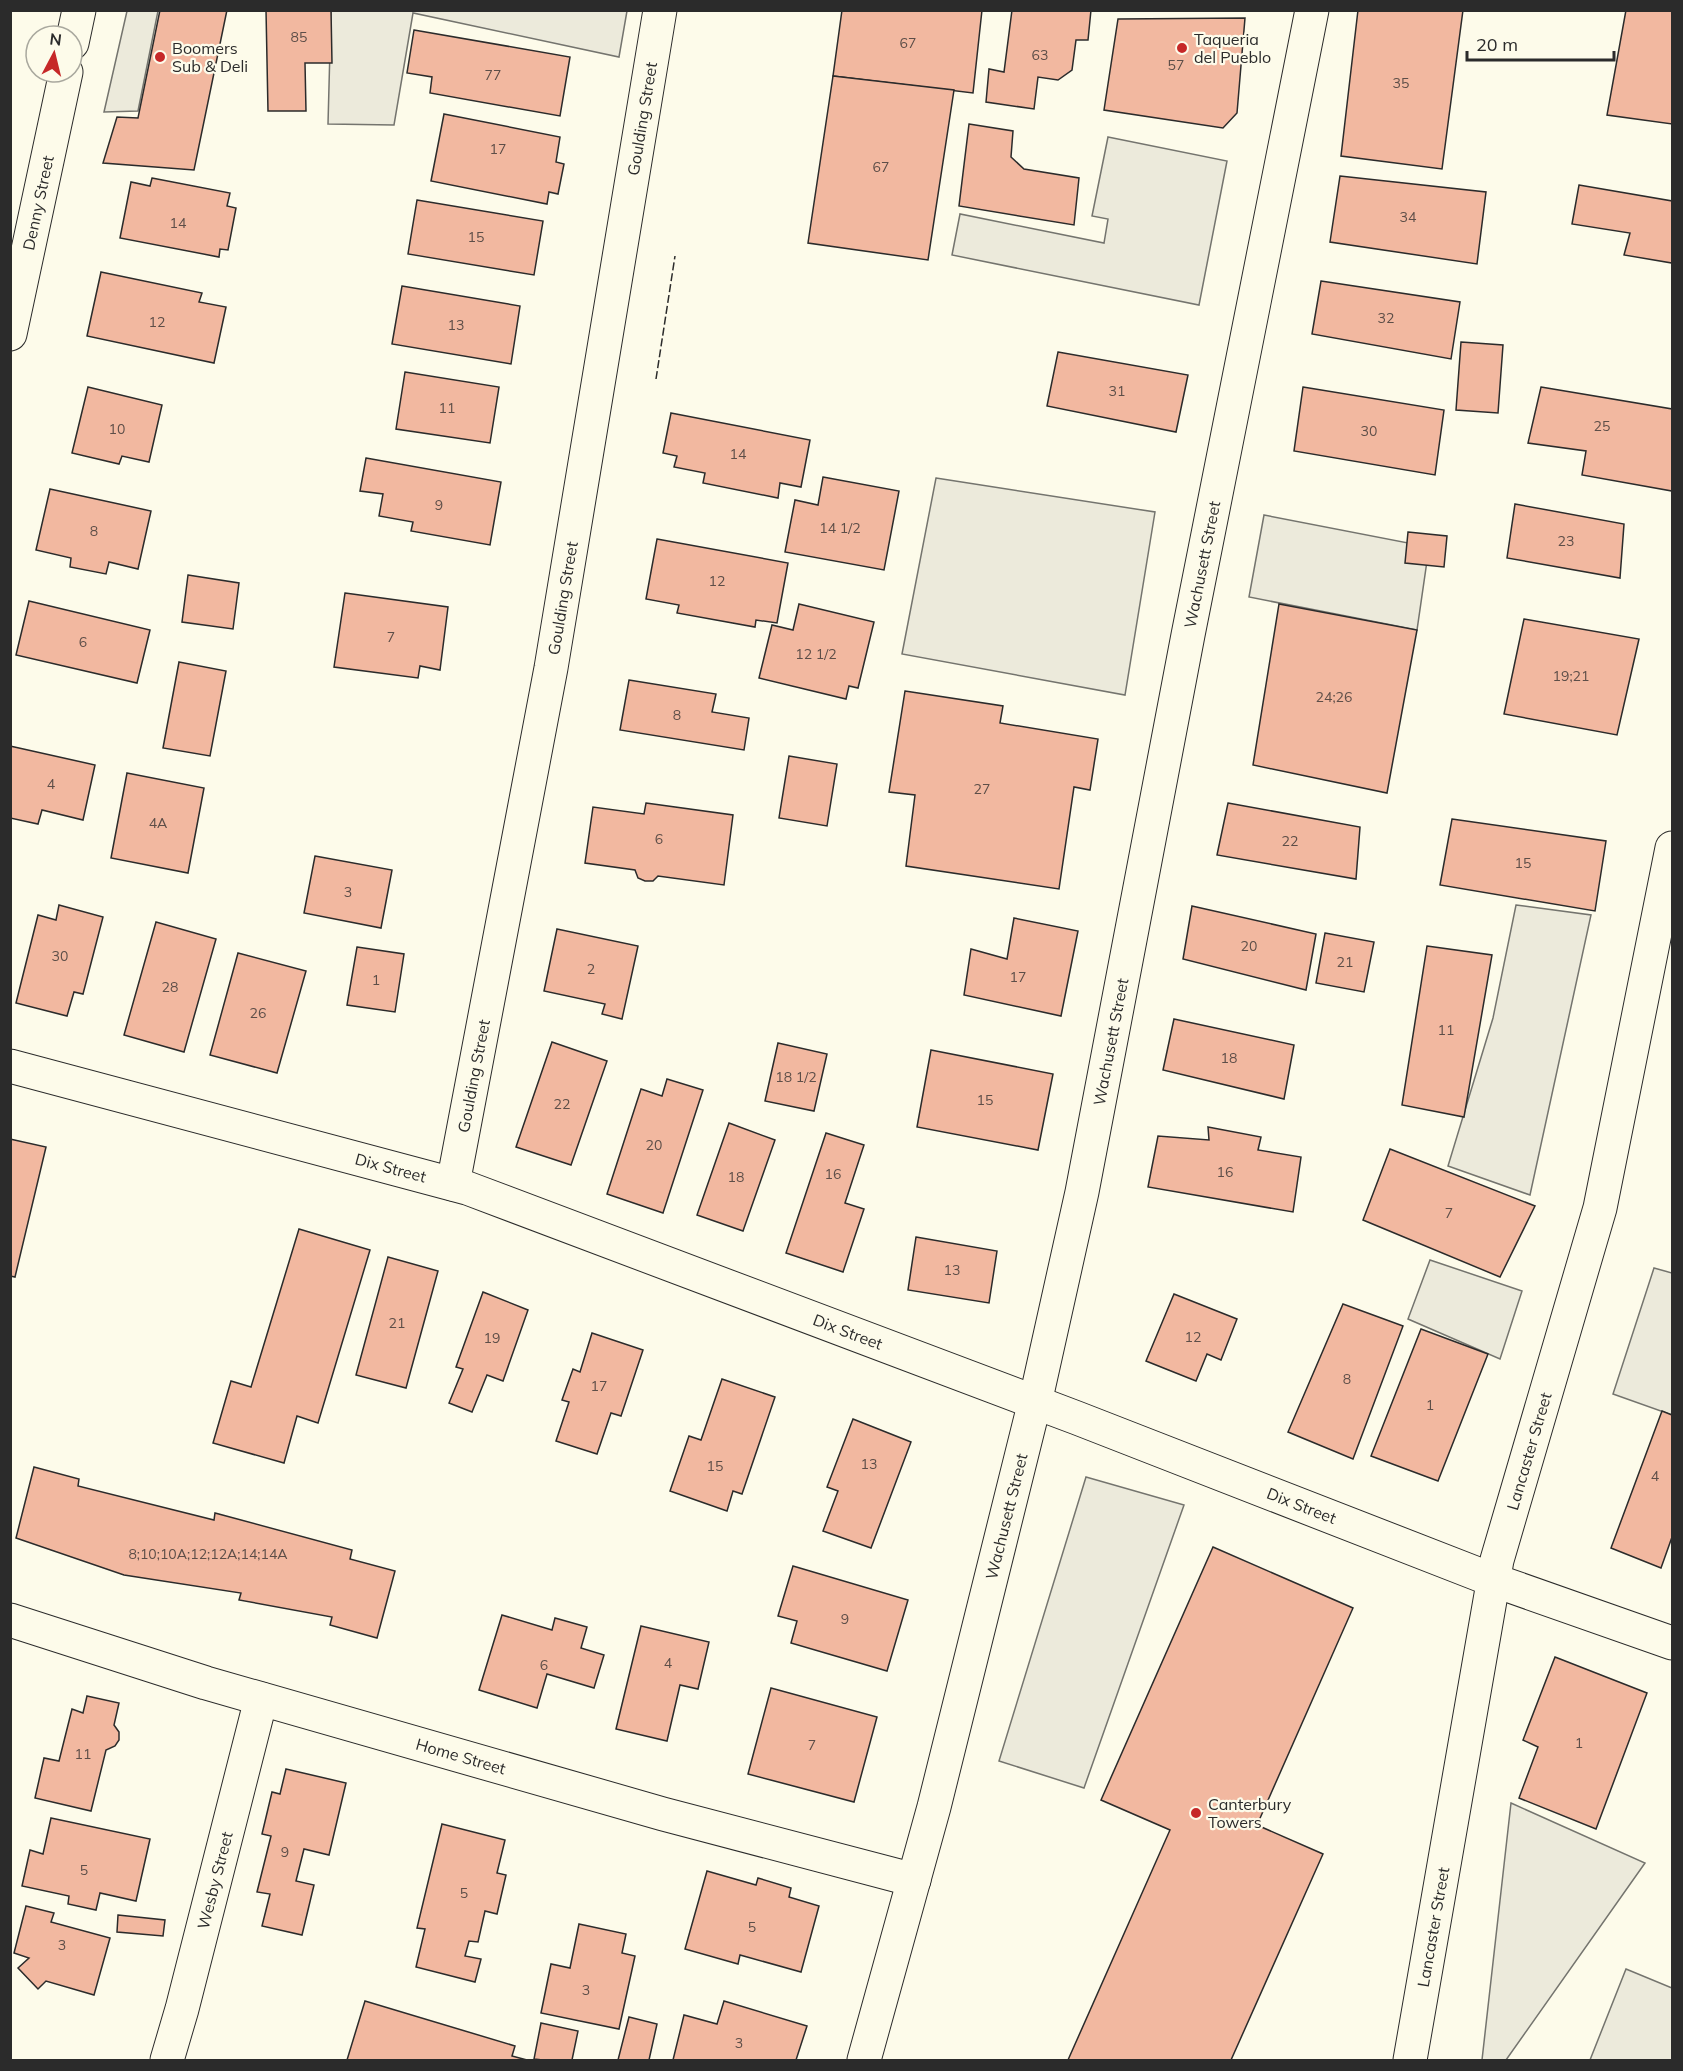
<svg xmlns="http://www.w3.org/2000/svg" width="1683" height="2071" font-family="Mulish,sans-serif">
<rect width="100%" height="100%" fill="#fdfbea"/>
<g fill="#eceadb" stroke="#74746e" stroke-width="1.5">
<path d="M127 11H158L138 111 104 112Z"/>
<path d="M331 11H627L619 57 413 13 394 125 328 124Z"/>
<path d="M1108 137 1227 161 1199 305 952 255 960 214 1104 243 1108 219 1092 216Z"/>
<path d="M936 478 1155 512 1125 695 902 654Z"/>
<path d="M1264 515 1429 547 1417 630 1249 597Z"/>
<path d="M1516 905 1591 915 1530 1195 1448 1166 1493 1018Z"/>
<path d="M1430 1260 1522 1291 1500 1359 1408 1319Z"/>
<path d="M1654 1268 1672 1273V1415L1613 1394Z"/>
<path d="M1086 1477 1184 1505 1084 1788 999 1761Z"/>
<path d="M1511 1803 1645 1863 1506 2060H1482Z"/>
<path d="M1626 1969 1672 1988V2060H1590Z"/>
</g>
<g fill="#f2b8a0" stroke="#2b2b2b" stroke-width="1.5">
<path d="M160 10H227L194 170 103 163 117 117 138 118Z"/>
<path d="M266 10H331L332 63H305L306 111H268Z"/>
<path d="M842 10H982L973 93 833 76Z"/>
<path d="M1012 10H1091L1088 40H1076L1072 70 1058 80 1038 77 1034 109 986 102 989 69 1004 72Z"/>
<path d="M1358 10H1463L1442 169 1341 156Z"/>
<path d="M1626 10H1672V124L1607 115Z"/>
<path d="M1245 18 1237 113 1223 128 1104 110 1118 19Z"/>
<path d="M414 30 570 57 560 116 430 93 432 77 407 73Z"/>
<path d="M833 76 954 90 928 260 808 243Z"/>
<path d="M444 114 560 137 556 162 564 164 558 194 549 192 547 204 431 181Z"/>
<path d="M969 124 1013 131 1011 157 1024 169 1079 178 1074 225 959 206Z"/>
<path d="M1340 176 1486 192 1477 264 1330 242Z"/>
<path d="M152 178 230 193 227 206 236 208 228 250 220 249 219 257 120 238 131 182 150 186Z"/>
<path d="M1579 185 1672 201V263L1624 255 1630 233 1572 224Z"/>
<path d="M417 200 543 221 534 275 408 254Z"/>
<path d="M101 272 202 293 199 302 226 307 214 363 87 336Z"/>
<path d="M1321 281 1460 302 1451 359 1312 334Z"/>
<path d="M402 286 520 306 511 364 392 344Z"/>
<path d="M1461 342 1503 345 1498 413 1456 410Z"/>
<path d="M1058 352 1188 375 1176 432 1047 406Z"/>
<path d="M405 372 499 387 490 443 396 429Z"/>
<path d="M88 387 162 405 149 462 122 456 119 464 72 453Z"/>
<path d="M1303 387 1444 410 1435 475 1294 451Z"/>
<path d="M1541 387 1672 409V491L1582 475 1586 451 1528 443Z"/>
<path d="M671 413 810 440 801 487 780 483 778 498 703 483 705 473 674 467 677 456 663 453Z"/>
<path d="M366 458 501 482 490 545 411 531 413 522 379 516 383 494 360 491Z"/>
<path d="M823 477 899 491 884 570 785 552 795 500 818 505Z"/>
<path d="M50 489 151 511 138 569 109 562 106 574 70 567 71 558 36 550Z"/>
<path d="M1515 504 1624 524 1620 578 1507 558Z"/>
<path d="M1408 532 1447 536 1444 567 1405 563Z"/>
<path d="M657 539 788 563 777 623 756 620 755 627 677 613 679 605 646 599Z"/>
<path d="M188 575 239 583 233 629 182 622Z"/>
<path d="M345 593 448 607 440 670 420 666 418 678 334 667Z"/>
<path d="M29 601 150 630 137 683 16 655Z"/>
<path d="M799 604 874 622 858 688 849 686 846 699 759 678 772 625 793 630Z"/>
<path d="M1279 604 1417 630 1387 793 1253 765Z"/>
<path d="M1524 619 1639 639 1617 735 1504 714Z"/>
<path d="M179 662 226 671 210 756 163 748Z"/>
<path d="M629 680 716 694 712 712 749 718 744 750 620 730Z"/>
<path d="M905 691 1003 706 1000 723 1098 739 1090 790 1074 787 1059 889 906 866 915 795 889 792Z"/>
<path d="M10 746 95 765 83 820 42 810 38 824 10 818Z"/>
<path d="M789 756 837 764 827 826 779 818Z"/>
<path d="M127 773 204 788 188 873 111 858Z"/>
<path d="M646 803 733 815 724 885 658 876 653 881H645L638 878 635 870 585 863 593 807 644 814Z"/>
<path d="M1228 803 1360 827 1356 879 1217 855Z"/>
<path d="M1452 819 1606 841 1595 911 1440 885Z"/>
<path d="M315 856 392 870 381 928 304 913Z"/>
<path d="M59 905 103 917 83 994 74 992 67 1016 16 1003 38 915 56 920Z"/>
<path d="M1192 906 1316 934 1306 990 1183 959Z"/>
<path d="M1014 918 1078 931 1061 1016 964 995 971 949 1007 959Z"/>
<path d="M156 922 216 939 184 1052 124 1035Z"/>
<path d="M557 929 638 946 622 1019 602 1014 605 1004 544 991Z"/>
<path d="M1325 933 1374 942 1364 992 1316 983Z"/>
<path d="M1427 946 1492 955 1464 1117 1402 1105Z"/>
<path d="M357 947 404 954 395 1012 347 1005Z"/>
<path d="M238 953 306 971 277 1073 210 1055Z"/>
<path d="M1174 1019 1294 1045 1284 1099 1163 1070Z"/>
<path d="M552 1042 607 1061 571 1165 516 1147Z"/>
<path d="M778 1043 827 1054 814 1111 765 1101Z"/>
<path d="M931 1050 1053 1074 1038 1150 917 1127Z"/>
<path d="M667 1079 703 1090 663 1213 607 1194 641 1089 662 1096Z"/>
<path d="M729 1123 775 1140 743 1231 697 1215Z"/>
<path d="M1208 1127 1261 1137 1258 1150 1301 1157 1293 1212 1148 1187 1158 1136 1209 1140Z"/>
<path d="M826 1133 864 1145 845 1203 864 1209 843 1272 786 1253Z"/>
<path d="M10 1139 46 1147 15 1277 10 1276Z"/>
<path d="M1390 1149 1535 1206 1500 1277 1363 1220Z"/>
<path d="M299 1229 370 1250 318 1423 297 1416 284 1463 213 1443 231 1381 251 1387Z"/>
<path d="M916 1237 997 1251 989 1303 908 1290Z"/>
<path d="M388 1257 438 1271 406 1388 356 1375Z"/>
<path d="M483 1292 528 1310 503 1381 487 1375 472 1412 449 1403 463 1369 456 1367Z"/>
<path d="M1174 1294 1237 1319 1221 1360 1207 1354 1196 1381 1146 1361Z"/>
<path d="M1343 1304 1403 1326 1353 1459 1288 1432Z"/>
<path d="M1421 1329 1488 1354 1438 1481 1371 1456Z"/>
<path d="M592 1333 643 1350 621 1416 611 1413 597 1454 556 1441 569 1402 562 1400 573 1369 580 1372Z"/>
<path d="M722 1379 775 1397 742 1494 733 1491 727 1511 670 1491 689 1436 701 1440Z"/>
<path d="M1662 1411 1672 1415V1537L1661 1568 1611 1548Z"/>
<path d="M853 1419 911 1442 871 1548 823 1531 838 1491 827 1487Z"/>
<path d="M34 1467 79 1479 78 1486 214 1520 215 1513 352 1550 350 1559 395 1571 377 1638 330 1625 332 1617 239 1600 241 1593 124 1575 16 1538Z"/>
<path d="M1213 1547 1353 1608 1257 1825 1323 1854 1231 2060H1068L1170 1830 1101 1800Z"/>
<path d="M793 1566 908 1600 887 1671 791 1643 797 1621 778 1616Z"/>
<path d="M502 1615 552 1630 555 1618 587 1627 581 1648 604 1655 594 1688 547 1674 537 1708 479 1690Z"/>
<path d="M641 1626 709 1642 698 1689 680 1685 667 1741 616 1729Z"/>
<path d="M1555 1657 1647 1693 1596 1829 1519 1798 1538 1747 1523 1740Z"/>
<path d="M771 1688 877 1717 854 1802 748 1774Z"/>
<path d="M87 1696 119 1703 114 1725 119 1732V1740L115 1746 106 1750 91 1811 35 1798 44 1758 59 1761 72 1709 83 1713Z"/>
<path d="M286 1769 346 1783 329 1855 304 1849 296 1881 314 1885 302 1935 262 1926 270 1894 257 1892 271 1836 262 1834 272 1792 280 1794Z"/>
<path d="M51 1818 150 1839 136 1901 100 1893 96 1910 68 1904 69 1896 22 1886 30 1850 43 1854Z"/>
<path d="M442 1824 505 1840 497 1873 506 1875 497 1914 485 1911 478 1942 469 1941 465 1956 481 1959 475 1982 416 1967 425 1929 417 1928Z"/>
<path d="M707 1871 756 1885 758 1878 791 1888 789 1897 819 1906 801 1972 740 1955 738 1964 685 1949Z"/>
<path d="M26 1906 54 1913 51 1922 110 1938 94 1995 46 1981 38 1989 18 1968 29 1958 14 1953Z"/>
<path d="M118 1915 165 1920 163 1936 117 1932Z"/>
<path d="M579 1924 626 1934 622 1953 635 1956 619 2029 541 2013 551 1964 570 1968Z"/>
<path d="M365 2001 515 2046 512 2056 527 2060H347Z"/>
<path d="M724 2001 807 2026 796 2060H673L684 2015 717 2024Z"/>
<path d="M629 2017 657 2024 649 2060H618Z"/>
<path d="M541 2023 578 2031 572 2060H543L534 2059Z"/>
</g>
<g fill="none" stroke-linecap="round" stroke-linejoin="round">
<defs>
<g id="minor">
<path d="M72 43 79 10"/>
<path id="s1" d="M10 334 66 72"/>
<path id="s2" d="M10 1066 467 1188 1077 1418 1493 1580 1672 1643"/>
<path id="s3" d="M453 1184 551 668 660 10"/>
<path id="s4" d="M10 1620 206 1683 663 1814 914 1880"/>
<path id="s5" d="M167 2060 182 2009 261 1699"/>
<path id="s6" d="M864 2060 934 1807 1039 1385 1082 1192 1188 635 1312 10"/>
</g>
<g id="secondary">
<path id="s7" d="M1410 2060 1497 1560 1600 1208 1672 848"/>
</g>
</defs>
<use href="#minor" stroke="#2b2b2b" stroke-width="35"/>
<use href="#secondary" stroke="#2b2b2b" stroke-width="35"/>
<use href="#minor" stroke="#fdfbea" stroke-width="33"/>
<use href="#secondary" stroke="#fdfbea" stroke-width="33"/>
<path stroke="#2b2b2b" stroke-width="1.5" stroke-dasharray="8 3" stroke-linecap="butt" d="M656 379 675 256"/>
</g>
<g fill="#c62828" stroke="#fdfbea" stroke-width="2">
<circle cx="1182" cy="48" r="6"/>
<circle cx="160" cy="57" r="6"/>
<circle cx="1196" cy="1813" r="6"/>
</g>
<g text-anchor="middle" stroke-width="4.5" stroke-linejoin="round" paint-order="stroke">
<g font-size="14" fill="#5d4e48">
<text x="299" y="42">85</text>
<text x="908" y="48">67</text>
<text x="1040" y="60">63</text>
<text x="1176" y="70">57</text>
<text x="493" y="80">77</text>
<text x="1401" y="88">35</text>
<text x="498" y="154">17</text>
<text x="881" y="172">67</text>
<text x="1408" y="222">34</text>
<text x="178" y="228">14</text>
<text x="476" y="242">15</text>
<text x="1386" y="323">32</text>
<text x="157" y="327">12</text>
<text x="456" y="330">13</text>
<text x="1117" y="396">31</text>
<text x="447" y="413">11</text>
<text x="1602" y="431">25</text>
<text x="117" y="434">10</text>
<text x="1369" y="436">30</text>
<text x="738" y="459">14</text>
<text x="439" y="510">9</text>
<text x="840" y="533">14 1/2</text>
<text x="94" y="536">8</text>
<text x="1566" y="546">23</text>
<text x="717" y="586">12</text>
<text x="391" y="642">7</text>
<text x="83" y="647">6</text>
<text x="816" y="659">12 1/2</text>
<text x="1571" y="681">19;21</text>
<text x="1334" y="702">24;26</text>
<text x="677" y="720">8</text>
<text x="51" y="789">4</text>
<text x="982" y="794">27</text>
<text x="158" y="828">4A</text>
<text x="659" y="844">6</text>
<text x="1290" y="846">22</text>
<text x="1523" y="868">15</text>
<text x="348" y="897">3</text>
<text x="1249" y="951">20</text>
<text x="60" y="961">30</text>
<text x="1345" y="967">21</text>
<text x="591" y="974">2</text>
<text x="1018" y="982">17</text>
<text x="376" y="985">1</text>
<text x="170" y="992">28</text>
<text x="258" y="1018">26</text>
<text x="1446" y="1035">11</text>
<text x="1229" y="1063">18</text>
<text x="796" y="1082">18 1/2</text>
<text x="985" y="1105">15</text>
<text x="562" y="1109">22</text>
<text x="654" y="1150">20</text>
<text x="1225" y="1177">16</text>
<text x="833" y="1179">16</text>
<text x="736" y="1182">18</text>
<text x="1449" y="1218">7</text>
<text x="952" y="1275">13</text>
<text x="397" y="1328">21</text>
<text x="1193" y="1342">12</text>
<text x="492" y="1343">19</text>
<text x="1347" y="1384">8</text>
<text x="599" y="1391">17</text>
<text x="1430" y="1410">1</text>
<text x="869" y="1469">13</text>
<text x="715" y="1471">15</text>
<text x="1655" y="1481">4</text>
<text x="208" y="1559">8;10;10A;12;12A;14;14A</text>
<text x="845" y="1624">9</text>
<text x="668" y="1668">4</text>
<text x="544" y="1670">6</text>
<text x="1579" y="1748">1</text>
<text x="812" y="1750">7</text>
<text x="83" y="1759">11</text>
<text x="285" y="1857">9</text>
<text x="84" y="1875">5</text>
<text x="464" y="1898">5</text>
<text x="752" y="1932">5</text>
<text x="62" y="1950">3</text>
<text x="586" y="1995">3</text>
<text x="739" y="2048">3</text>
</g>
<g font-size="16" fill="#2b2b2b" stroke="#fdfbea" text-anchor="start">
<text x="1194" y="45">Taqueria<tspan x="1194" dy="18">del Pueblo</tspan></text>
<text x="172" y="54">Boomers<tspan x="172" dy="18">Sub &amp; Deli</tspan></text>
<text x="1208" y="1810">Canterbury<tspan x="1208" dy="18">Towers</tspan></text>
</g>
<g font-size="16" fill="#2b2b2b" stroke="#fdfbea">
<text dy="6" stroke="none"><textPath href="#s3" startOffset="1082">Goulding Street</textPath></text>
<text dy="6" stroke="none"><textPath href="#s1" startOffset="134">Denny Street</textPath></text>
<text dy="6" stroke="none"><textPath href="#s6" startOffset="1534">Wachusett Street</textPath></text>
<text dy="6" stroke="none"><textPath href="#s3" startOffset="596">Goulding Street</textPath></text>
<text dy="6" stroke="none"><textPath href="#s6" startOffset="1048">Wachusett Street</textPath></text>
<text dy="6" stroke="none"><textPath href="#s3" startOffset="110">Goulding Street</textPath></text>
<text dy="6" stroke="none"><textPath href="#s2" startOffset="394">Dix Street</textPath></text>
<text dy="6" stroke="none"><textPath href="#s2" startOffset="880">Dix Street</textPath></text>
<text dy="6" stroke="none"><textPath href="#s7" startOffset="621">Lancaster Street</textPath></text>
<text dy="6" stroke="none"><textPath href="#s2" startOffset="1366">Dix Street</textPath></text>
<text dy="6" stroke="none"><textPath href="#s6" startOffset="562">Wachusett Street</textPath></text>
<text dy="6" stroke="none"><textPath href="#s4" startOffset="471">Home Street</textPath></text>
<text dy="6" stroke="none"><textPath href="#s5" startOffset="186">Wesby Street</textPath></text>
<text dy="6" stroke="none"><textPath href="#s7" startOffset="135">Lancaster Street</textPath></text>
</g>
</g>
<rect width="1683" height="2071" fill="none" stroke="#2b2b2b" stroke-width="24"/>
<g transform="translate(54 54) rotate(7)"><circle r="28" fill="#fdfbea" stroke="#a9a89e" stroke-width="1.5"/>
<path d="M0-4.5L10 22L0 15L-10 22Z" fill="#c62828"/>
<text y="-9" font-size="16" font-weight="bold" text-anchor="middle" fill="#2b2b2b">N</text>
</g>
<path d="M1467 51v9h147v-9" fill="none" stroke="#2b2b2b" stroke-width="3"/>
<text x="1476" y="51" font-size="18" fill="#2b2b2b" stroke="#fdfbea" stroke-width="4.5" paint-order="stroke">20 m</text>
</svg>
